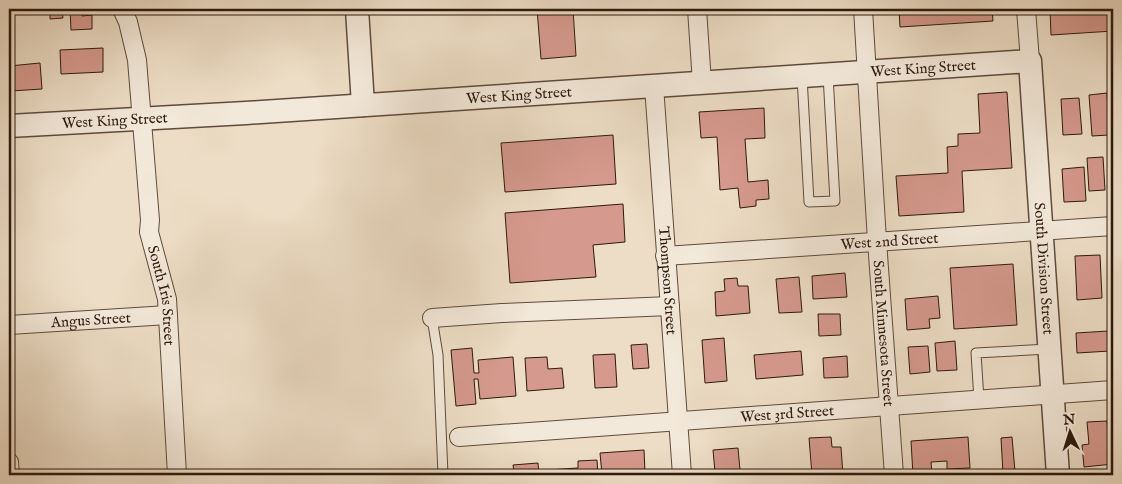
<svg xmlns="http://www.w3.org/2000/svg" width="1122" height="484" font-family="'IM FELL English',serif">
<rect width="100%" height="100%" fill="#edddc6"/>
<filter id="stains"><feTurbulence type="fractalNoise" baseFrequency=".004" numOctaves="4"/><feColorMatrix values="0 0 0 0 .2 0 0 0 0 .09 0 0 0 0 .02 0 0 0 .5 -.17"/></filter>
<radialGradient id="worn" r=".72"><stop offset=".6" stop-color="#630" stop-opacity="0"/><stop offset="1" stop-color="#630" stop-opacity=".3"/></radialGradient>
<g fill="#d5998d" stroke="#2e1a0e">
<path d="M50 9H81L82 16 92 15V29L71 30 70 9 62 10 63 18 50 19Z"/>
<path d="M537 9H573L576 56 541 59Z"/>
<path d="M899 9H992L993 21 900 27Z"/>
<path d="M1050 9H1113V31L1051 35Z"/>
<path d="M103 48V72L61 74 60 50Z"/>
<path d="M40 63 42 89 11 91V80H9V66Z"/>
<path d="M1007 92 1012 168 962 171 964 212 899 216 896 176 948 173 947 147 958 146V134L980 133 978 94Z"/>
<path d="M1107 93 1109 135 1092 136 1089 95Z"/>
<path d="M1079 98 1082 134 1063 135 1061 99Z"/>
<path d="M764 108 765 138 745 139 748 182 768 180 769 199 756 200V206L740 208 738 188 720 190 717 137 701 138 699 112Z"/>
<path d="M613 135 616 184 505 192 501 143Z"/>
<path d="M1103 157 1105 190 1089 191 1087 158Z"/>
<path d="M1084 167 1086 201 1064 202 1062 169Z"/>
<path d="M623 204 625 242 593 245 596 277 510 283 505 213Z"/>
<path d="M1100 255 1102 298 1077 300 1075 256Z"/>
<path d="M1013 264 1017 325 954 329 950 268Z"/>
<path d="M845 273 847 297 813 299 812 276Z"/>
<path d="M799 277 802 312 779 313 776 279Z"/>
<path d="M737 278 738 286H748L750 313 716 316 715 292 725 291 724 279Z"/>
<path d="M938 296 940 318 929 319 930 328 907 330 905 299Z"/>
<path d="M818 314H840L841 335 819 336Z"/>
<path d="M1113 328V347L1110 348V351L1077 353 1076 333 1108 331V329Z"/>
<path d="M724 338 727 381 705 383 702 340Z"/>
<path d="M955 341 957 370 937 371 935 343Z"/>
<path d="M647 344 649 368 633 369 631 345Z"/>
<path d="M928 346 930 372 910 374 908 347Z"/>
<path d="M472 348 474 373H479L478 360 513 357 516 396 480 399 478 379H474L476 404 456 406 451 350Z"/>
<path d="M801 351 803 375 756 379 754 355Z"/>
<path d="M615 354 617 387 595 388 593 355Z"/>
<path d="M847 356 848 377 824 378 823 358Z"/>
<path d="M547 357 548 369 562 368 564 388 527 391 525 358Z"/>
<path d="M1107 421 1109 444H1113V464L1084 467 1082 445 1089 444 1087 422Z"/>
<path d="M831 437 832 447H841L843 475H812L809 438Z"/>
<path d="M968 437 970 468 947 469V461L931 462 932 475H913L911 441Z"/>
<path d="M1012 437 1015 472 1003 473 1001 438Z"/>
<path d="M738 448 740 470 715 472 713 450Z"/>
<path d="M644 450 645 472 602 475 600 453Z"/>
<path d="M597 460 598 475H548V470L578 468V461Z"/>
<path d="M538 463 539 475H478L514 472 513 465Z"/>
</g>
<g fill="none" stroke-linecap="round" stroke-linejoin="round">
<defs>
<g id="service">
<path d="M802 77 809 202 835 201 828 75"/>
<path d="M432 318 438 355 443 475"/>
<path d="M979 400 976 353 1049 349"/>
</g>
<g id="minor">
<path id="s1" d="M122 9 128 22 137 60 150 220 149 232 167 299 177 475"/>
<path d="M697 9 702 83"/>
<path id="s2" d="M863 9 877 241 894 475"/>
<path d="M1026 9 1030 61"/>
<path id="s3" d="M654 86 682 475"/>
<path id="s4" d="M665 256 1113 226"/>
<path d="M432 318 502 313 670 306"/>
<path id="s5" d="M9 325 168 315"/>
<path id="s6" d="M459 437 1113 390"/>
<path d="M9 462 10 475"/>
</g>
<g id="tertiary">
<path d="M357 9 363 105"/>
<path id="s7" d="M9 126 246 113 1030 61 1058 475"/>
</g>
</defs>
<use href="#service" stroke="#5e4b3c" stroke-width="11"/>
<use href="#minor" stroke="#5e4b3c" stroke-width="20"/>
<use href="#tertiary" stroke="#5e4b3c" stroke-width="25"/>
<use href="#service" stroke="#f3e9da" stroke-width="9"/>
<use href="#minor" stroke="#f3e9da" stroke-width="18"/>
<use href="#tertiary" stroke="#f3e9da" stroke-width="22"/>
</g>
<g text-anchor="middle" stroke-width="4" stroke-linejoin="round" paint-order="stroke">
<g font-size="15" fill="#2e1a0e" stroke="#f3e9da">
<text dy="5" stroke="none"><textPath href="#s7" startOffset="916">West King Street</textPath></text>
<text dy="5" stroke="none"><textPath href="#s7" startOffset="511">West King Street</textPath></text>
<text dy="5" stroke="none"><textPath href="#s7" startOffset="106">West King Street</textPath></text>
<text dy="5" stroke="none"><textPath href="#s4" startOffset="225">West 2nd Street</textPath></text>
<text dy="5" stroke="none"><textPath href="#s7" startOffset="1231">South Division Street</textPath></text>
<text dy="5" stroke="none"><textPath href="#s3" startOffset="195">Thompson Street</textPath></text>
<text dy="5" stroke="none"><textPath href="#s1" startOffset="291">South Iris Street</textPath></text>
<text dy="5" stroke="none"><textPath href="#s5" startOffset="82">Angus Street</textPath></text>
<text dy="5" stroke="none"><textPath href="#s2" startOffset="325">South Minnesota Street</textPath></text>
<text dy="5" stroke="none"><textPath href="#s6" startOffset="329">West 3rd Street</textPath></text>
</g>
</g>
<rect width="1122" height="484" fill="none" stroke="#edddc6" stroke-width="30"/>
<rect x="10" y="10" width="1102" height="464" fill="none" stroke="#2e1a0e" stroke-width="2.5"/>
<rect x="15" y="15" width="1092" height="454" fill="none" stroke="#2e1a0e"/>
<g transform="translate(1070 432) rotate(356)" stroke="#f3e9da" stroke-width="4" paint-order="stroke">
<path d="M0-4L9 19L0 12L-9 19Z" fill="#2e1a0e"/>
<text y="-8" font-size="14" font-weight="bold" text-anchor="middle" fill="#2e1a0e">N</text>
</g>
<rect width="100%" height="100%" filter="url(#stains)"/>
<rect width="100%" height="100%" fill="url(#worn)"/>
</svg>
